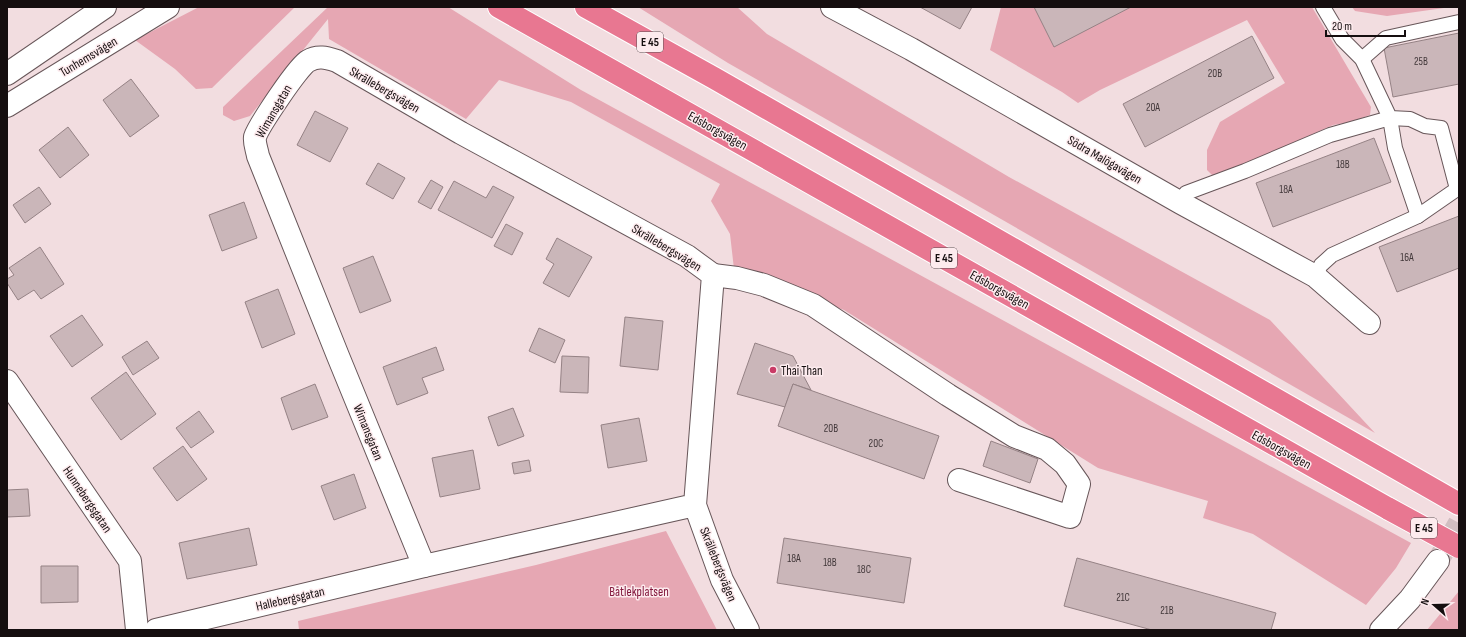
<svg xmlns="http://www.w3.org/2000/svg" width="1466" height="637" font-family="'Sofia Sans Condensed',sans-serif">
<rect width="100%" height="100%" fill="#f2dde0"/>
<g fill="#e6a7b3">
<path d="M199 7H295L212 88 196 89 175 69 135 40Z"/>
<path d="M328 7H448L581 90 1411 543 1396 568 1366 605 1253 534 1203 518 1208 501 1098 468 844 310 734 269 730 234 711 201 720 184 571 102 499 80 466 119 329 39 328 19 250 116 234 121 223 115V107Z"/>
<path d="M638 7H737L767 34 1009 177 1270 320 1375 433 728 63Z"/>
<path d="M1001 7H1312L1371 107 1370 115 1350 122 1333 125 1215 178 1207 170V150L1220 122 1285 83 1247 20 1100 90 1078 103 1062 92 990 50Z"/>
<path d="M1352 7H1451L1387 16 1355 11Z"/>
<path d="M666 531 717 630H299L298 621 536 565Z"/>
<path d="M1459 591V630H1427Z"/>
</g>
<g fill="#cab6b9" stroke="#958285">
<path d="M920 7H972L960 29Z"/>
<path d="M1034 7H1131L1054 47Z"/>
<path d="M1459 33V84L1393 97 1384 48Z"/>
<path d="M1252 36 1274 78 1145 147 1123 104Z"/>
<path d="M131 79 159 116 130 137 103 100Z"/>
<path d="M315 111 348 128 330 162 297 145Z"/>
<path d="M68 127 89 155 60 178 39 150Z"/>
<path d="M1374 138 1391 182 1273 227 1256 183Z"/>
<path d="M378 163 405 178 393 199 366 184Z"/>
<path d="M431 180 443 187 431 209 418 202Z"/>
<path d="M454 181 486 198 493 186 514 197 492 238 438 210Z"/>
<path d="M39 187 51 204 25 223 13 205Z"/>
<path d="M244 202 257 238 222 251 209 215Z"/>
<path d="M1459 216V268L1397 292 1379 247Z"/>
<path d="M506 224 523 233 512 255 494 246Z"/>
<path d="M557 238 592 257 569 297 543 283 554 264 546 259Z"/>
<path d="M40 247 64 284 41 299 34 290 18 300 7 283V279L14 275 9 268Z"/>
<path d="M373 256 391 301 360 313 343 268Z"/>
<path d="M278 289 295 334 262 348 245 302Z"/>
<path d="M82 315 103 345 72 367 50 336Z"/>
<path d="M625 317 663 321 658 370 620 366Z"/>
<path d="M539 328 565 340 555 363 529 351Z"/>
<path d="M147 341 159 358 133 375 122 357Z"/>
<path d="M755 343 793 356 811 390 793 384 785 407 737 394Z"/>
<path d="M436 347 444 370 422 378 428 393 397 405 383 367Z"/>
<path d="M562 356 589 357 588 393 560 392Z"/>
<path d="M126 372 156 414 121 440 91 398Z"/>
<path d="M315 384 328 417 292 430 281 398Z"/>
<path d="M793 384 939 436 924 479 778 426Z"/>
<path d="M513 408 524 436 498 446 488 417Z"/>
<path d="M199 411 214 432 191 448 176 428Z"/>
<path d="M639 418 647 461 608 468 601 425Z"/>
<path d="M991 441 1038 459 1030 483 983 466Z"/>
<path d="M183 446 207 479 177 501 153 468Z"/>
<path d="M473 450 480 489 440 497 432 458Z"/>
<path d="M529 460 531 471 514 474 512 463Z"/>
<path d="M354 474 366 508 334 520 321 486Z"/>
<path d="M28 489 30 516 7 517V490Z"/>
<path d="M249 528 257 565 187 579 179 543Z"/>
<path d="M784 538 911 558 904 603 777 583Z"/>
<path d="M1077 558 1276 613 1271 630H1152L1064 606Z"/>
<path d="M41 566H78V602L41 603Z"/>
</g>
<g fill="none" stroke-linecap="round" stroke-linejoin="round">
<path stroke="#d1bec1" stroke-width="22" stroke-dasharray="22 11" stroke-linecap="butt" d="M1438 561 1459 523"/>
<defs>
<g id="lane">
<path d="M1362 59 1386 38 1459 22"/>
<path d="M1181 203 1186 193 1245 171 1330 135 1390 118 1395 148 1418 216"/>
<path d="M1315 276 1321 265 1332 255 1418 216 1457 189 1441 128 1425 126 1410 119 1390 118 1362 59 1342 39 1323 7"/>
</g>
<g id="street">
<path d="M832 7 911 49 1181 203 1315 276 1369 323"/>
<path d="M713 275 737 278 764 285 813 305 948 395 1014 436 1047 449 1065 464 1079 484 1070 517 959 480"/>
<path d="M7 381 130 561 137 630"/>
<path d="M695 505 424 566 338 356 258 156C257 150 254 143 255 137 258 127 299 65 308 61 318 55 327 58 337 61L461 133 687 256 713 275 695 505 722 580 748 630"/>
<path d="M156 630 424 566"/>
<path d="M1381 630 1410 599 1438 561"/>
</g>
<g id="secondary">
<path d="M7 74 105 7"/>
<path d="M7 106 168 7"/>
</g>
<g id="highway">
<path d="M499 7 1389 509"/>
<path d="M586 7 714 78 1459 504"/>
</g>
</defs>
<use href="#lane" stroke="#675659" stroke-width="16"/>
<use href="#street" stroke="#675659" stroke-width="24"/>
<use href="#secondary" stroke="#675659" stroke-width="24"/>
<use href="#highway" stroke="#fff" stroke-width="24"/>
<use href="#lane" stroke="#fff" stroke-width="14"/>
<use href="#street" stroke="#fff" stroke-width="22"/>
<use href="#secondary" stroke="#fff" stroke-width="22"/>
<use href="#highway" stroke="#e87791" stroke-width="22"/>
<defs>
<path id="highway-bridge" d="M1389 509 1459 547"/>
</defs>
<use href="#highway-bridge" stroke="#fff" stroke-width="24" stroke-linecap="butt"/>
<use href="#highway-bridge" stroke="#e87791" stroke-width="22"/>
</g>
<circle fill="#c93b66" stroke="#fdebee" stroke-width="1.5" cx="773" cy="370" r="4"/>
<g text-anchor="middle" stroke-width="3" stroke-linejoin="round" paint-order="stroke">
<g font-size="11" fill="#42383a">
<text x="1421" y="65">25B</text>
<text x="1215" y="77">20B</text>
<text x="1153" y="111">20A</text>
<text x="1343" y="168">18B</text>
<text x="1286" y="193">18A</text>
<text x="1407" y="261">16A</text>
<text x="831" y="432">20B</text>
<text x="876" y="447">20C</text>
<text x="794" y="562">18A</text>
<text x="830" y="566">18B</text>
<text x="864" y="573">18C</text>
<text x="1123" y="601">21C</text>
<text x="1167" y="614">21B</text>
</g>
<g fill="#fdebee" stroke="#5b5052" stroke-width="1">
<rect x="637" y="32" width="26" height="20" rx="3"/>
<rect x="931" y="248" width="26" height="20" rx="3"/>
<rect x="1411" y="518" width="26" height="20" rx="3"/>
</g>
<g font-size="12" font-weight="bold" fill="#150e0f">
<text x="650" y="46">E 45</text>
<text x="944" y="262">E 45</text>
<text x="1424" y="532">E 45</text>
</g>
<g font-size="13" fill="#150e0f" stroke="#fdebee">
<text transform="translate(88 56) rotate(-31)" y="5">Tunhemsvägen</text>
<text transform="translate(385 89) rotate(30)" y="5">Skrällebergsvägen</text>
<text transform="translate(273 111) rotate(-60)" y="5">Wimansgatan</text>
<text transform="translate(718 130) rotate(29)" y="5">Edsborgsvägen</text>
<text transform="translate(1105 159) rotate(30)" y="5">Södra Malögavägen</text>
<text transform="translate(667 247) rotate(31)" y="5">Skrällebergsvägen</text>
<text transform="translate(1000 289) rotate(29)" y="5">Edsborgsvägen</text>
<text transform="translate(369 432) rotate(68)" y="5">Wimansgatan</text>
<text transform="translate(1282 449) rotate(29)" y="5">Edsborgsvägen</text>
<text transform="translate(88 499) rotate(56)" y="5">Hunnebergsgatan</text>
<text transform="translate(719 564) rotate(68)" y="5">Skrällebergsvägen</text>
<text transform="translate(290 598) rotate(-13)" y="5">Hallebergsgatan</text>
</g>
<g font-size="13" fill="#150e0f" stroke="#fdebee" text-anchor="start">
<text x="781" y="375">Thai Than</text>
</g>
<g font-size="13" fill="#82173c" stroke="#fdebee">
<text x="639" y="596">Båtlekplatsen</text>
</g>
</g>
<rect width="1466" height="637" fill="none" stroke="#150e0f" stroke-width="16"/>
<g transform="translate(1434 605) rotate(290)" stroke="#fdebee" stroke-width="3" paint-order="stroke">
<path d="M0-3L7 15L0 10L-7 15Z" fill="#150e0f"/>
<text y="-6" font-size="11" font-weight="bold" text-anchor="middle" fill="#150e0f">N</text>
</g>
<path d="M1326 30v6h79v-6" fill="none" stroke="#150e0f" stroke-width="2"/>
<text x="1332" y="30" font-size="12" fill="#150e0f" stroke="#fdebee" stroke-width="3" paint-order="stroke">20 m</text>
</svg>
